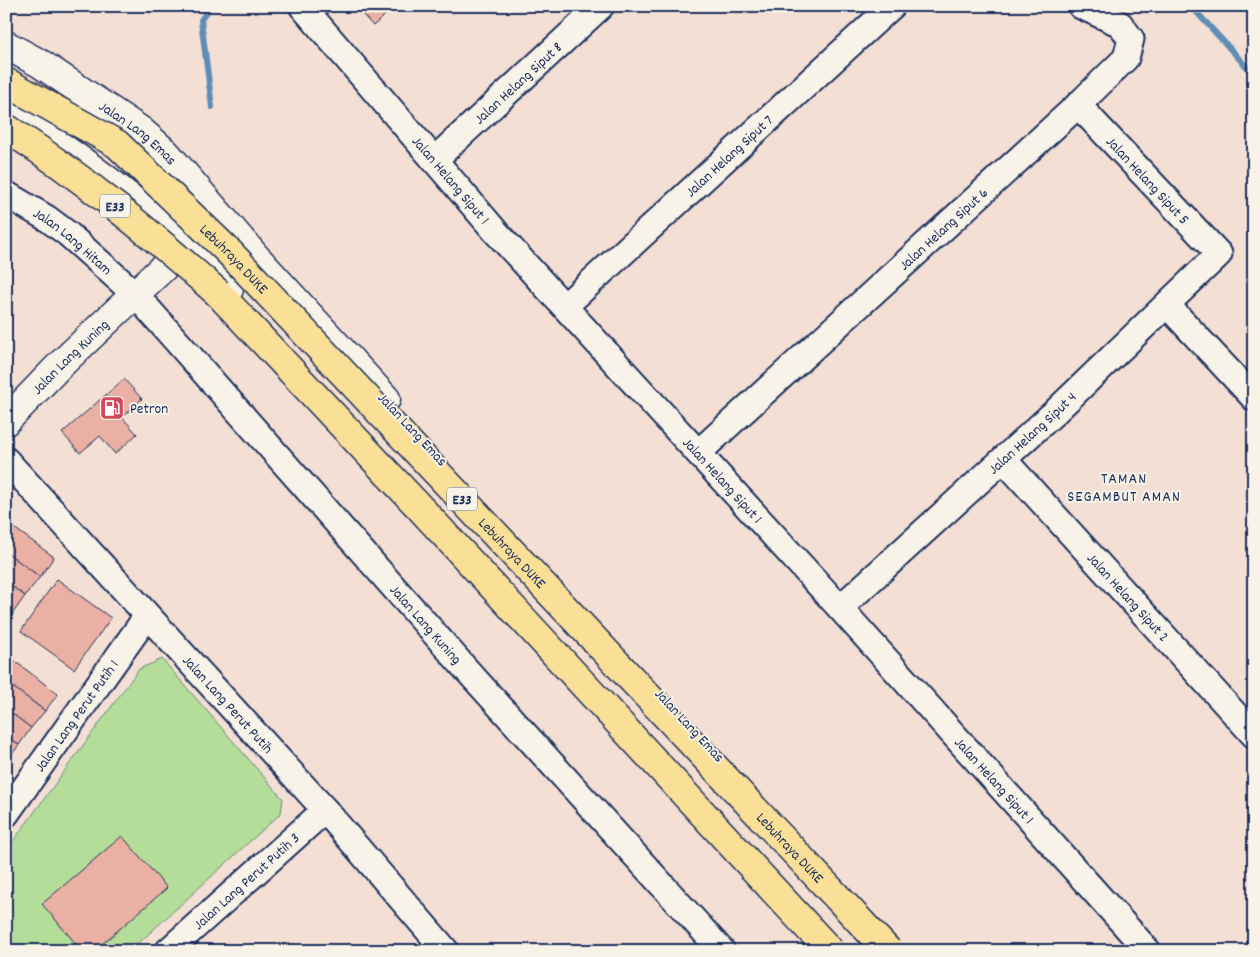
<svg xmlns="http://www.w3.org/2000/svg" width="1260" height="957" font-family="Dekko,sans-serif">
<rect width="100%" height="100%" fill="#f3dfd3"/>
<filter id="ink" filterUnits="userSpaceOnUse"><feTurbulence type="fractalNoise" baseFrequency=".02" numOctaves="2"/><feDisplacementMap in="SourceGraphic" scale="10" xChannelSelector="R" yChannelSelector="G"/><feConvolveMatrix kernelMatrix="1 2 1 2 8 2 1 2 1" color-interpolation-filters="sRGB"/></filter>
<g filter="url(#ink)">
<path fill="#b4dd99" stroke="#68867c" d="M162 659 283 799 281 813 130 951H6V851L139 669Z"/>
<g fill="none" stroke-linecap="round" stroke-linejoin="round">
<g stroke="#618db6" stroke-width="6">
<path d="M210 6 201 20 212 107"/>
<path d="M1191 6 1254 75"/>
</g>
</g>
<g fill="#e9b0a3" stroke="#1b2f5e">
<path d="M355 6H395L373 26Z"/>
<path d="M124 379 142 399 122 417 137 434 115 454 100 436 80 453 62 433Z"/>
<path d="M6 522 54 557 40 577 6 552Z"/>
<path d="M6 552 40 577 25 596 6 582Z"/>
<path d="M57 579 111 618 74 669 21 631Z"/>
<path d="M6 582 25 596 11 616 6 612Z"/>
<path d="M12 659 58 694 45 711 6 682V667Z"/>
<path d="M6 682 45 711 31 728 6 709Z"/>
<path d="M6 709 31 728 19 745 6 736Z"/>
<path d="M6 736 19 745 6 762Z"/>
<path d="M122 836 167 888 94 951H82L42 904Z"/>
</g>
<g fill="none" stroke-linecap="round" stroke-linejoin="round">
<defs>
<g id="minor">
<path id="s1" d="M302 6 496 232 840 608 1148 951"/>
<path id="s2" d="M434 160 601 6"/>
<path id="s3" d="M6 194 48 219 68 234 135 294 464 667 722 951"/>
<path id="s4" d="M566 305 892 6"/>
<path d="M1167 305 1254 398"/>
<path id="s5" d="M699 452 1078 105 1126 58 1131 39 1120 24 1081 6"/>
<path id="s6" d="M6 460 325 810 446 951"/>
<path id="s7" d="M1004 460 1254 735"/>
<path id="s8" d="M840 608 1055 412 1219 254 1078 105"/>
<path id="s9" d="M6 814 147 616"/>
<path id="s10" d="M168 951 325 810"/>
</g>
<g id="tertiary">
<path id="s11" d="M6 421 59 366 187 245"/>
</g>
<g id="secondary">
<path id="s12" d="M6 45 41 64 141 131 166 153 254 255 386 399"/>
<path d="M6 112C90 161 162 219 229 289"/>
</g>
<path id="motorway" d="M218 293 422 510"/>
</defs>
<use href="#minor" stroke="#1b2f5e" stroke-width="29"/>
<use href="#tertiary" stroke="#1b2f5e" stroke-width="31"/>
<use href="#secondary" stroke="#1b2f5e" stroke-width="31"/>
<use href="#motorway" stroke="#1b2f5e" stroke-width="31"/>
<use href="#minor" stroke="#f7f3e8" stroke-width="25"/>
<use href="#tertiary" stroke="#f7f3e8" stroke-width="28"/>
<use href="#secondary" stroke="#f7f3e8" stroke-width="28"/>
<use href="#motorway" stroke="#fadf96" stroke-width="28"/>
<defs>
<g id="motorway-bridge">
<path id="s13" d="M6 82 117 144 228 251 888 951"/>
<path d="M6 128C82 176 151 234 218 293"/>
<path d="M422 510 830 951"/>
</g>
</defs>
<use href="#motorway-bridge" stroke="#1b2f5e" stroke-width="31" stroke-linecap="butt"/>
<use href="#motorway-bridge" stroke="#fadf96" stroke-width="28"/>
</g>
</g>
<defs>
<symbol id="fuel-square" viewBox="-11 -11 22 22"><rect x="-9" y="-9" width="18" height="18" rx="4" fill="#d1495b" stroke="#f7f3e8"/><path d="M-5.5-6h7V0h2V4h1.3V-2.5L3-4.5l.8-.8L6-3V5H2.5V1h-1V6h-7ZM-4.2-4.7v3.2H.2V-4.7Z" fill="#fff"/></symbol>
</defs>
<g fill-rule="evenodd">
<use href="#fuel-square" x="98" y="394" width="28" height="28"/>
</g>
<g text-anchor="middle" stroke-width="4" stroke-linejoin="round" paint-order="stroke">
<g fill="#f7f3e8" stroke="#5d6a87" stroke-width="1">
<rect x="100" y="194.5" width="30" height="23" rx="4"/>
<rect x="447" y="487.5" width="30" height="23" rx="4"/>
</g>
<g font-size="14" font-weight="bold" fill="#1b2f5e">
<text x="115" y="211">E33</text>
<text x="462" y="504">E33</text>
</g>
<g font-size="15" fill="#1b2f5e" stroke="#f7f3e8">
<text dy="5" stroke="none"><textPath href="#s2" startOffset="114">Jalan Helang Siput 8</textPath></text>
<text dy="5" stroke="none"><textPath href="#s12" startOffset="159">Jalan Lang Emas</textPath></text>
<text dy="5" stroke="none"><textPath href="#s4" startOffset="221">Jalan Helang Siput 7</textPath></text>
<text dy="5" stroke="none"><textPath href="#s1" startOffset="229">Jalan Helang Siput 1</textPath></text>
<text transform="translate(1148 180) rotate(47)" y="5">Jalan Helang Siput 5</text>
<text dy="5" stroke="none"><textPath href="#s5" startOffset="331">Jalan Helang Siput 6</textPath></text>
<text dy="5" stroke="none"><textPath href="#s3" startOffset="82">Jalan Lang Hitam</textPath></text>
<text dy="5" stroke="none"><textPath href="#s13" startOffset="291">Lebuhraya DUKE</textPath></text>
<text dy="5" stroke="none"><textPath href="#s11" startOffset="91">Jalan Lang Kuning</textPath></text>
<text transform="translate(413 429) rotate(47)" y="5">Jalan Lang Emas</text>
<text dy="5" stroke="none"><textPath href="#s8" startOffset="260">Jalan Helang Siput 4</textPath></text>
<text dy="5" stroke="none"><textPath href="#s1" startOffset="634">Jalan Helang Siput 1</textPath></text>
<text dy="5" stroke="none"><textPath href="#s13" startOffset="696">Lebuhraya DUKE</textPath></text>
<text dy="5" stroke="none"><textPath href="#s7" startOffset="185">Jalan Helang Siput 2</textPath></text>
<text dy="5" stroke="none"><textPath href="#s3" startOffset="604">Jalan Lang Kuning</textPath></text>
<text dy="5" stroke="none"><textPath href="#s6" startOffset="330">Jalan Lang Perut Putih</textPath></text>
<text dy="5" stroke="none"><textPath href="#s9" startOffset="121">Jalan Lang Perut Putih 1</textPath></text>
<text transform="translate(690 725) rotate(47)" y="5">Jalan Lang Emas</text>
<text dy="5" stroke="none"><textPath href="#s1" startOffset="1039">Jalan Helang Siput 1</textPath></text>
<text dy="5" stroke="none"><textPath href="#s13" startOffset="1101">Lebuhraya DUKE</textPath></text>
<text dy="5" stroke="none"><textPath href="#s10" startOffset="105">Jalan Lang Perut Putih 3</textPath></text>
</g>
<g font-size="15" fill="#1b2f5e" stroke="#f7f3e8" text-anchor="start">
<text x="130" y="413">Petron</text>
</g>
<g font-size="16" letter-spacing="1" fill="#1b2f5e" stroke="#f7f3e8">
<text x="1124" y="483">TAMAN<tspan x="1124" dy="18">SEGAMBUT AMAN</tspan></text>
</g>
</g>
<rect width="1260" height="957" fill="none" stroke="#f7f3e8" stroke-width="25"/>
<rect x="12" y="12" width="1235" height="932" fill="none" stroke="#1b2f5e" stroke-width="2" filter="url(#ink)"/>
</svg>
